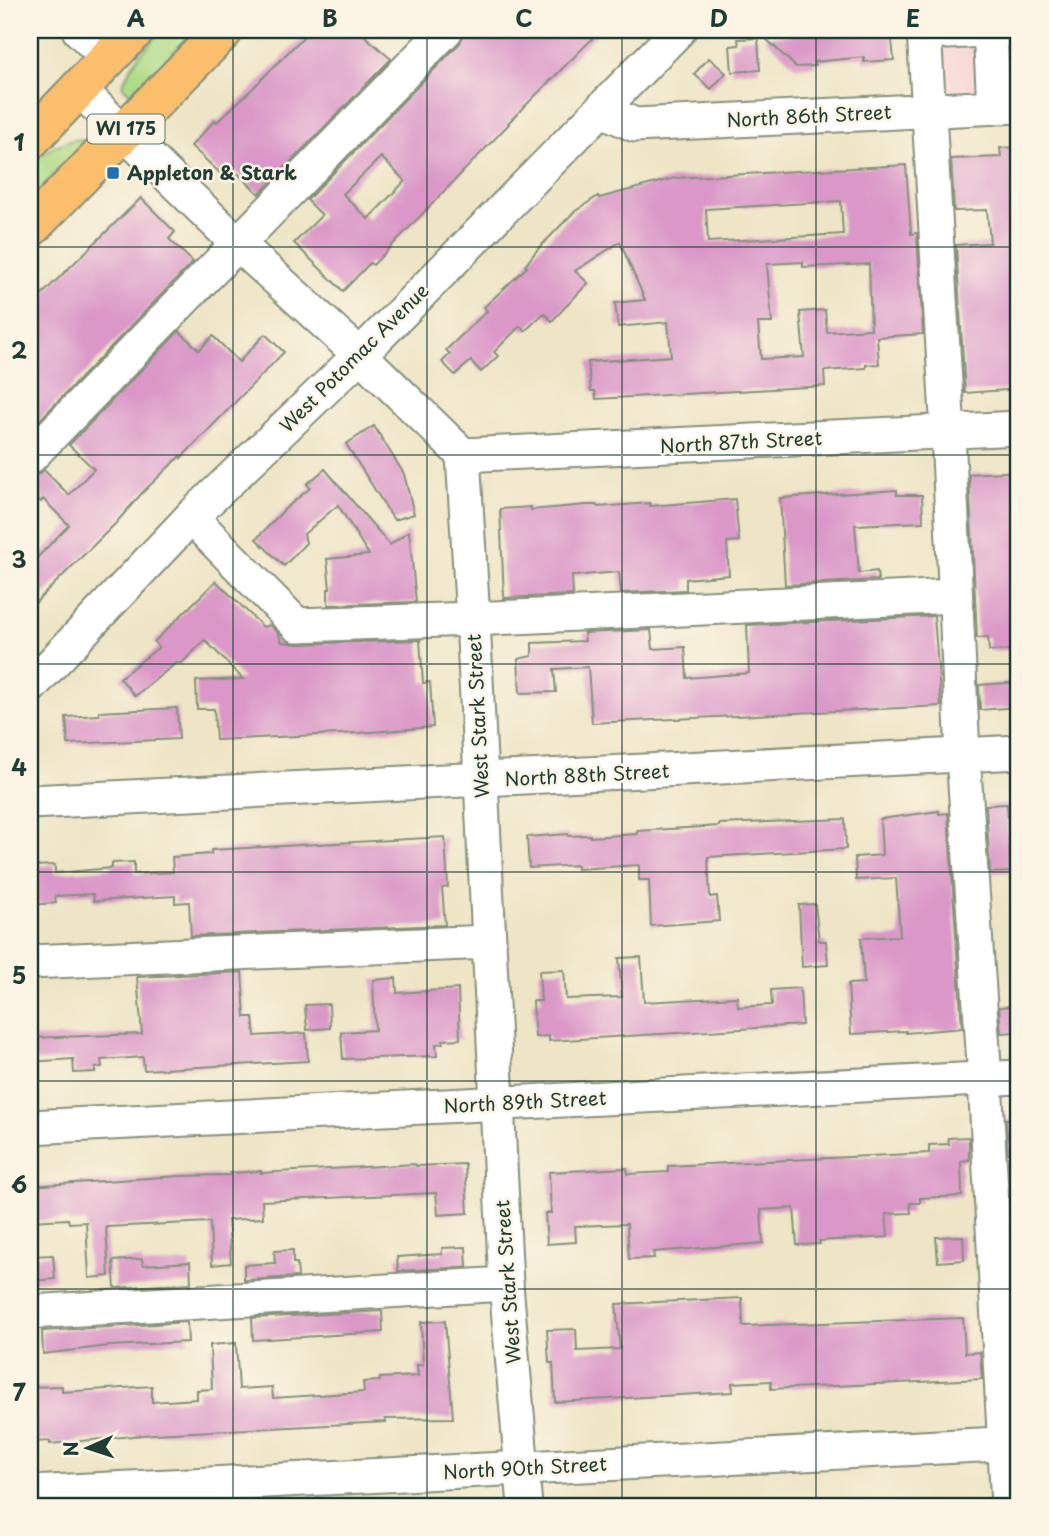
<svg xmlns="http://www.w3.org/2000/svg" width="1049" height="1536" font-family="'Playpen Sans',sans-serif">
<rect width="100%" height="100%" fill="#fcf5e5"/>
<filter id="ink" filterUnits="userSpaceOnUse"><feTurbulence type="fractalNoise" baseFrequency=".0143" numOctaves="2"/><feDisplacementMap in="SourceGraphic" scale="14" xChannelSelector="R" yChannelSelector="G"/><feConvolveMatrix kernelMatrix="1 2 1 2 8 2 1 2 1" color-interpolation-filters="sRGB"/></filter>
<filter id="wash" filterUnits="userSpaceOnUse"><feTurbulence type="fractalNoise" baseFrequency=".00686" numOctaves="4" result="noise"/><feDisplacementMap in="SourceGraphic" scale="28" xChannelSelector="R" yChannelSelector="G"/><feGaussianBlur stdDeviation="1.57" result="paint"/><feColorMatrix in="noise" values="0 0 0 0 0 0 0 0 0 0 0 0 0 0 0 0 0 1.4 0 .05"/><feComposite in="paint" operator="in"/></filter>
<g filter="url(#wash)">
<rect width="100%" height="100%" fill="#eee5c6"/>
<path fill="#f6cfd6" d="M924 30H1019V106L929 111Z"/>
<g fill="#afdb87" stroke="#678c5e" stroke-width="2">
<path d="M162 30H195L132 95 122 86C131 63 145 47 162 30Z"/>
<path d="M81 139 84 143 30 201V166C48 149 56 142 81 139Z"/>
</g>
<g id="blocks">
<g fill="#da97c8" fill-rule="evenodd">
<path d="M310 30H358L391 59 259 194 229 165 221 174 191 146 215 120 217 122 251 90Z"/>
<path d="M465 30H601L508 123 509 124 373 265 370 263 343 291 294 243 322 215 307 200 460 43ZM381 157 405 181 368 219 343 194Z"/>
<path d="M845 30H891L894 60 864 62V57L814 62 815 66 796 67 764 37Z"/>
<path d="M758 38 760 70 732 72 730 46 739 45 738 39Z"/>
<path d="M709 58 726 73 711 89 694 74Z"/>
<path d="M1019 147V389L965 393 956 245 990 243 987 210 954 211 951 159 1001 157 1000 148Z"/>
<path d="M906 165 911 234 917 233 923 334 877 337 879 364 866 365V368L824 371 825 386 596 399 595 391H591L588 362 671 356 668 322 618 327 615 303 645 300 620 242 575 271 588 283 552 321 544 313 525 331 520 326 494 352 498 356 481 372 471 361 455 375 442 362 450 354 446 350 487 311 484 307 527 267 525 266 537 250 574 212 598 196 599 198 675 178ZM841 201 843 234 708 242 706 209ZM803 262V267L869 264 871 329 827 332 825 310 800 312 804 357 761 359 758 323H772L767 264Z"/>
<path d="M141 198 175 232 169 239 193 262 30 430V306Z"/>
<path d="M179 331 199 350 213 336 239 362 265 334 284 352 181 458 180 456 142 493 115 524 30 608V565L69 525 43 499 41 502 30 491V480L44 470 69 495 94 469 69 445Z"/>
<path d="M374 426 404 474 414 514 394 520 346 444Z"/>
<path d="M325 469 390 545 409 531 416 602 328 605V589H330L327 559 369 555 338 505 304 534 306 543 284 566 256 539 286 508 310 488 307 484Z"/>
<path d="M1019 471V650L989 651 988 637 977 638 969 474Z"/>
<path d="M897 490V495H922L923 522 855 525 859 573 877 571 878 580 785 585 780 498Z"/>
<path d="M735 499 739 541 727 542 729 575 686 579V590L621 593 619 572 572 576 573 595 504 598 500 509 531 507V510L586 505H596L598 507 650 503V506Z"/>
<path d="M216 581 263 627 270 625 278 633 282 642 298 644 420 640 423 683 430 682 433 727 359 733 216 740 214 709H197L196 681 243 679 205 640 182 663H176L135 696 120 678 159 647 154 642Z"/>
<path d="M934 616 941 706 592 723 588 667 554 669 556 692 520 693 518 659 532 656V643L585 641 584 633 651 630 653 649 685 647 687 678 749 673 747 625Z"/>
<path d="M1019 682V707L980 710 979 685Z"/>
<path d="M177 708 179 739 68 744 66 717 99 715V712Z"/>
<path d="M1007 804 1011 872 990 873 986 805Z"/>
<path d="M939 811V814L948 813 962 1028 906 1033V1031L851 1034 848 984 864 983 861 938 900 936 896 878 856 880 855 857 882 855 880 819Z"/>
<path d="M845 819 846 849 708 857 710 897 717 896 719 921 651 926 649 880H639V865L577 869V865L529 868 527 837 568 834V836L590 835V837L637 834V831L719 826V824Z"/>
<path d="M445 837 448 887 442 888 445 925 191 936 189 902 175 903V896L94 901 93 894 55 896 56 903 30 905V872L34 871V866L55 865V873L112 868V863L134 862V874L173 872 172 857 211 854V850Z"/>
<path d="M815 904 819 941H826L828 965 802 967 799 905Z"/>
<path d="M641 957 644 1002 737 997 738 1007 772 1005 771 990 800 988 802 1025 549 1041V1036L535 1037 533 1001H541L539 971 564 970 566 999 622 997 619 958Z"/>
<path d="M242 972 245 1017H253L255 1036 306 1033 308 1061 144 1070 143 1057 101 1060 102 1067 95 1068V1072L74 1073 73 1059 30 1062V1038L142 1034 137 977Z"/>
<path d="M396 978 397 993 458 989 460 1039 443 1040V1043L436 1044 437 1056 343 1059 341 1032 375 1030 373 980Z"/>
<path d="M329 1004 330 1028 307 1030 305 1005Z"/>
<path d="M1015 1006 1016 1032 1001 1033 999 1007Z"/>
<path d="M1019 1118V1153H1008L1006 1119Z"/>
<path d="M969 1137V1160L961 1161 962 1196 920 1198V1203H910L911 1213 886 1214 888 1237 819 1241 820 1244 797 1245 794 1208 761 1210 763 1243 653 1252 654 1258 629 1259 627 1224 575 1226 576 1242 547 1244 545 1213H551L549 1172 627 1168 628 1174 668 1172V1166L929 1153V1145L949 1144 948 1138Z"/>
<path d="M415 1164 416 1166 465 1164 468 1213 438 1215 436 1193 262 1201 263 1218 228 1220 231 1263 212 1265 210 1222 106 1227 109 1276 89 1278 86 1222 69 1223 68 1219 30 1221V1186L179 1176 230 1175V1173L261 1171V1173Z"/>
<path d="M963 1236 964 1260 938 1262 936 1237Z"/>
<path d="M466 1247 467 1267 398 1271 397 1257 442 1254V1248Z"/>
<path d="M293 1250V1263H297L298 1277 244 1280V1265L275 1263 274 1251Z"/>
<path d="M53 1255 55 1279 31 1281 30 1256Z"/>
<path d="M142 1259 143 1265 190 1262 191 1283 115 1288 113 1261Z"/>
<path d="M742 1298 743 1326 963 1318 965 1353 980 1352 982 1379 771 1389V1381L732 1383 733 1392 555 1402 553 1363H549L547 1330 576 1329 577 1351 620 1349 616 1304Z"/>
<path d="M382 1311 383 1332 253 1340 252 1318Z"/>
<path d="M445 1321 453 1418 385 1419 386 1422 154 1434 50 1444V1441L32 1442 30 1387 62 1386V1392L152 1386V1402L197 1399V1390L212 1389 210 1345 236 1343 239 1389 272 1387 273 1398 364 1392 363 1382 380 1381V1378L418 1376 417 1365H423L421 1322Z"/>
<path d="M187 1322 188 1342 109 1346 43 1354 42 1331Z"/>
</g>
</g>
</g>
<g filter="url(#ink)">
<use href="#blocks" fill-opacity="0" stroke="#86917d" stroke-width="2"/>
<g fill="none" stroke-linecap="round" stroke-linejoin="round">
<defs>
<g id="minor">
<path d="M79 30 108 58"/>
<path d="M924 30 948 433 963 755 985 1079 1008 1506"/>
<path d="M990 30 994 107"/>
<path d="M948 32 984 30"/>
<path d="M79 89 238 244 360 355 463 455 473 619 506 1284 525 1506"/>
<path d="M602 110 635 125 1019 106"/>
<path d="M463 455 1019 428"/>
<path d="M30 457 446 30"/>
<path d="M191 517 297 625 473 619 955 596"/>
<path d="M30 687 191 517 360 355 679 30"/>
<path d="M30 802 1019 752"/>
<path d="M30 962 489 942"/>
<path d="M30 1127 1019 1077"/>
<path d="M30 1312 506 1284"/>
<path d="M30 1493 1019 1443"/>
</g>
<g id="major">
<path d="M30 140 135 30"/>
<path d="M30 228 224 30"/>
</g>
</defs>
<use href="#minor" stroke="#86917d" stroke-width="37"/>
<use href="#major" stroke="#86917d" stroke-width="42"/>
<use href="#minor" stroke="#fff" stroke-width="33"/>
<use href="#major" stroke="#fabe6d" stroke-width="38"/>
</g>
</g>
<path fill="none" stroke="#1f3d34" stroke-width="2" stroke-opacity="0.55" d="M233 30V1506M427 30V1506M622 30V1506M816 30V1506M30 247H1019M30 455H1019M30 664H1019M30 872H1019M30 1081H1019M30 1289H1019"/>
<rect fill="#1f6fb2" stroke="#fcf5e5" stroke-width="2.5" x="106" y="166" width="14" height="14" rx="3.5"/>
<g text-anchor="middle" stroke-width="5" stroke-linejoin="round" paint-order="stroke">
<rect fill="#fcf5e5" stroke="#617469" stroke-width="2" x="87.5" y="114.5" width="77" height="29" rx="5"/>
<g font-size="18" font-weight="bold" fill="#1f3d34">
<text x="126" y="135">WI 175</text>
</g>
<g font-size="19" fill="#1f3d34" stroke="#fcf5e5">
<text transform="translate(809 116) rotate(-3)" y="7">North 86th Street</text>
<text transform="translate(354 358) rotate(-45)" y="7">West Potomac Avenue</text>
<text transform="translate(741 442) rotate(-3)" y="7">North 87th Street</text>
<text transform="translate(478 716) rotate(-93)" y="7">West Stark Street</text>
<text transform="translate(587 775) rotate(-3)" y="7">North 88th Street</text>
<text transform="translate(525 1102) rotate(-3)" y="7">North 89th Street</text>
<text transform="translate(508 1282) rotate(-94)" y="7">West Stark Street</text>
<text transform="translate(525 1468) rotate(-3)" y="7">North 90th Street</text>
</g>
<g font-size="19" font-weight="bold" fill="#1f3d34" stroke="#fcf5e5" text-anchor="start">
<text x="127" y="180">Appleton &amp; Stark</text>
</g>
</g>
<rect width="1049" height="1536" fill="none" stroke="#fcf5e5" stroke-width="77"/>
<g transform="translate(88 1448) rotate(267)" stroke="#fcf5e5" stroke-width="5" paint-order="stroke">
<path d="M0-5L12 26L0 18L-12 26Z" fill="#1f3d34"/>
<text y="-10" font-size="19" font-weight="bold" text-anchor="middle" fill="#1f3d34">N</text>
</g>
<rect x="38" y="38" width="972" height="1460" fill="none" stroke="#1f3d34" stroke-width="2.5"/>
<g font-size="23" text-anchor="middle" font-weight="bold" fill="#1f3d34">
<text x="136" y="27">A</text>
<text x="330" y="27">B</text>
<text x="524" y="27">C</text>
<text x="719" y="27">D</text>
<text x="913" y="27">E</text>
<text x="19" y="151">1</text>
<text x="19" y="359">2</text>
<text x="19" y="568">3</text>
<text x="19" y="776">4</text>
<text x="19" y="984">5</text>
<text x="19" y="1193">6</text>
<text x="19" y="1401">7</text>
</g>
</svg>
